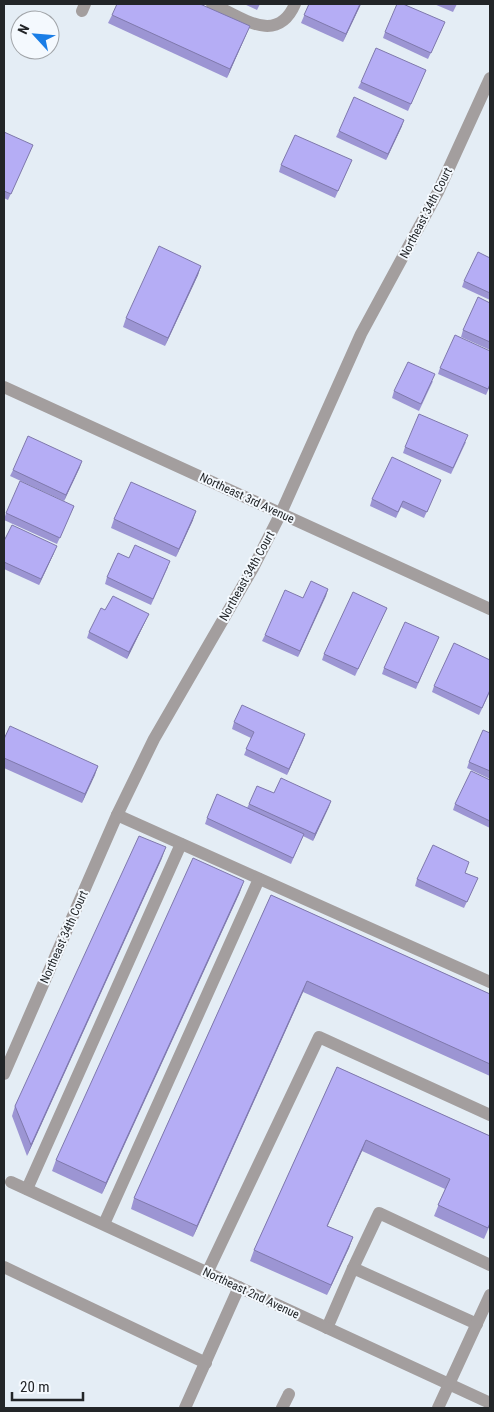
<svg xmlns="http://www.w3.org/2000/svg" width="494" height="1412" font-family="'Roboto Condensed',sans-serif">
<rect width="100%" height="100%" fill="#e4edf5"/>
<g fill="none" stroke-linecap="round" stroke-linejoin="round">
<g stroke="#a39e9e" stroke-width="12">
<path d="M212 4C241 17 277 46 295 4"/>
<path d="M82 11 85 4"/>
<path d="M117 815 490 982"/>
<path d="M27 1189 181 844"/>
<path d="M104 1224 259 879"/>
<path d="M4 1267 206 1363"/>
<path d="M353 1268 379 1213 490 1265"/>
<path d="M207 1273 319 1037 490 1115"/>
<path d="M327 1328 353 1268 477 1324"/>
<path d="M185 1408 239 1287"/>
<path d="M282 1408 289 1394"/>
</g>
<g stroke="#a39e9e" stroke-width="12">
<path d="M4 387 490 609"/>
<path d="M4 1074 117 815 154 739 253 568 281 513 361 334 438 192 490 78"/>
<path d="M11 1182 490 1403"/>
<path d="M438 1408 490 1295"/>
</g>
</g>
<g fill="#9c95d3">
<path d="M244 4H260L257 10Z"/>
<path d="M309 4H361L343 42 301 23Z"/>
<path d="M434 4H457L453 12Z"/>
<path d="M112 15 246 35 227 78 108 23Z"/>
<path d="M442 29 428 59 383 38 385 32Z"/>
<path d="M426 70 408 111 358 88 361 82Z"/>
<path d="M402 126 386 160 336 137 339 131Z"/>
<path d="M4 132 30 151 8 200 4 198Z"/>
<path d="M281 165 349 167 335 198 279 172Z"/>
<path d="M490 258V300L462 287 464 281Z"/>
<path d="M201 266 198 275 165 346 123 327 126 318Z"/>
<path d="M490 303V350L461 337 463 330Z"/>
<path d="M490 351V386L486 395 438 374 440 368Z"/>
<path d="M433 381 419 411 392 398 394 391Z"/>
<path d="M466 442 451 474 403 453 405 447Z"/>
<path d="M80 467 64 501 10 476 13 470Z"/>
<path d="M441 480 424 518 401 507 396 518 370 506 372 499Z"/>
<path d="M74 506 57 544 4 520 6 513Z"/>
<path d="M114 519 193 520 176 557 111 528Z"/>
<path d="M4 541 54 553 39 585 4 569Z"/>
<path d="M129 558 168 567 151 605 105 584 107 577Z"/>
<path d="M328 589 298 657 262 641 265 635 303 598Z"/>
<path d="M387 608 355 676 322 660 324 654Z"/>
<path d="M105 610 146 620 127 659 87 638 89 632Z"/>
<path d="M439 637 416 689 382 674 384 668Z"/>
<path d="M434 686 490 692 479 715 432 692Z"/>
<path d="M234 722 305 734 287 775 244 755 251 738 232 729Z"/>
<path d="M490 733V779L467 768 469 762Z"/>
<path d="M4 739 98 766 82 803 4 768Z"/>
<path d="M490 780V828L453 810 455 804Z"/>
<path d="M274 793 331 801 313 841 303 836 291 864 205 824 207 818 247 808 249 804Z"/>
<path d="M162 858 27 1156 12 1116 15 1106Z"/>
<path d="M465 873 478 878 464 908 415 886 417 879Z"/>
<path d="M240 892 102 1194 52 1171 56 1160Z"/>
<path d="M271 895 490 994V1076L303 992 193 1237 131 1209 134 1198Z"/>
<path d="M337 1067 490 1136V1225L484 1239 434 1216 445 1189 362 1151 327 1226 353 1237 349 1248 327 1295 250 1261 254 1250Z"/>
</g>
<g fill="#7f79ac">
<path d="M360 4H361L343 42 346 34Z"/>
<path d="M250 26 246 35 227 78 230 69Z"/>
<path d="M404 120 402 126 386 160 388 154Z"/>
<path d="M201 266 198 275 165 346 168 338Z"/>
<path d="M82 461 80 467 64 501 66 495Z"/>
<path d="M196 511 193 520 176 557 179 549Z"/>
<path d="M57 546 54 553 39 585 41 579Z"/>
<path d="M328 589 326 596 298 657 300 651Z"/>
<path d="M149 614 146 620 127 659 129 652Z"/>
<path d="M305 734 303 740 287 775 289 769Z"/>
<path d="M98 766 95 775 82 803 85 794Z"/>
<path d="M331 801 329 807 313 841 315 834Z"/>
<path d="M166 847 162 858 27 1156 31 1145Z"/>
<path d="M244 881 240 892 102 1194 106 1183Z"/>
<path d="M307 981 303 992 193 1237 197 1226Z"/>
<path d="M366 1140 362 1151 323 1236 327 1226Z"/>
<path d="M353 1237 349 1248 327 1295 331 1285Z"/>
</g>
<g fill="#b5adf5" stroke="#7f79ac">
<path d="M117 4H200L250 26 230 69 112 15Z"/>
<path d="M309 4H360L346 34 304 15Z"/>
<path d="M397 4H403L445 22 431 53 385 32Z"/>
<path d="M376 48 426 70 411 104 361 82Z"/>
<path d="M354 97 404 120 388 154 339 131Z"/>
<path d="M4 132 33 145 11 194 4 191Z"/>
<path d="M295 135 352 160 338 191 281 165Z"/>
<path d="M159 246 201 266 168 338 126 318Z"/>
<path d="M478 252 490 258V293L464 281Z"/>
<path d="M478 297 490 303V342L463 330Z"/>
<path d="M455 335 490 351V384L488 389 440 368Z"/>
<path d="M408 362 435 374 421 404 394 391Z"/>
<path d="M419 414 468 435 453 468 405 447Z"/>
<path d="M28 436 82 461 66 495 13 470Z"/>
<path d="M392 457 441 480 427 512 403 501 398 512 372 499Z"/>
<path d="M20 481 74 506 60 538 6 513Z"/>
<path d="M131 482 196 511 179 549 114 519Z"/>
<path d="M12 525 57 546 41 579 4 562V541Z"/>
<path d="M135 545 170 561 153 599 107 577 118 553 129 558Z"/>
<path d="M311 581 328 589 300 651 265 635 285 590 303 598Z"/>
<path d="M353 592 387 608 358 669 324 654Z"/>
<path d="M113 596 149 614 129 652 89 632 101 608 105 610Z"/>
<path d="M405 622 439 637 418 683 384 668Z"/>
<path d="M454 643 490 660V690L482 708 434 686Z"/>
<path d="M242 705 305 734 289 769 246 749 254 732 234 722Z"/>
<path d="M10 726 98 766 85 794 4 758V739Z"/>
<path d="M483 730 490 733V771L469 762Z"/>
<path d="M471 771 490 780V821L455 804Z"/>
<path d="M281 778 331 801 315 834 249 804 257 786 274 793Z"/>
<path d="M217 794 304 834 293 858 207 818Z"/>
<path d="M139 836 166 847 31 1145 15 1106Z"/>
<path d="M433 845 469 862 465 873 478 878 467 902 417 879Z"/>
<path d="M193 858 244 881 106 1183 56 1160Z"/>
<path d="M271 895 490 994V1064L307 981 197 1226 134 1198Z"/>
<path d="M337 1067 490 1136V1223L488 1228 438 1205 450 1179 366 1140 327 1226 353 1237 331 1285 254 1250Z"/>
</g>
<g text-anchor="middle" stroke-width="4" stroke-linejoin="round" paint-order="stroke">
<g font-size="12" fill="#222528" stroke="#f4f9fe">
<text transform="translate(426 213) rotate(-63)" y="4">Northeast 34th Court</text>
<text transform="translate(247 498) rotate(25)" y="4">Northeast 3rd Avenue</text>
<text transform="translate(247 576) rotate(-61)" y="4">Northeast 34th Court</text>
<text transform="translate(64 937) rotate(-66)" y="4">Northeast 34th Court</text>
<text transform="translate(251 1293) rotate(25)" y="4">Northeast 2nd Avenue</text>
</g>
</g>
<rect width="494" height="1412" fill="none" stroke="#222528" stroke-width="10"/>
<g transform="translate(35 35) rotate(296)"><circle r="24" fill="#f4f9fe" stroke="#a0a4a8"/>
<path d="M0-4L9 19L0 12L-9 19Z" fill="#197de6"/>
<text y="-8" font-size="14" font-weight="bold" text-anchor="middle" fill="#222528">N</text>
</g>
<path d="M12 1392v8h71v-8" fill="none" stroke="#222528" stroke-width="2.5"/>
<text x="20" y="1392" font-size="15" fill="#222528" stroke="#f4f9fe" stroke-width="4" paint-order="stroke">20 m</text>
</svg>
